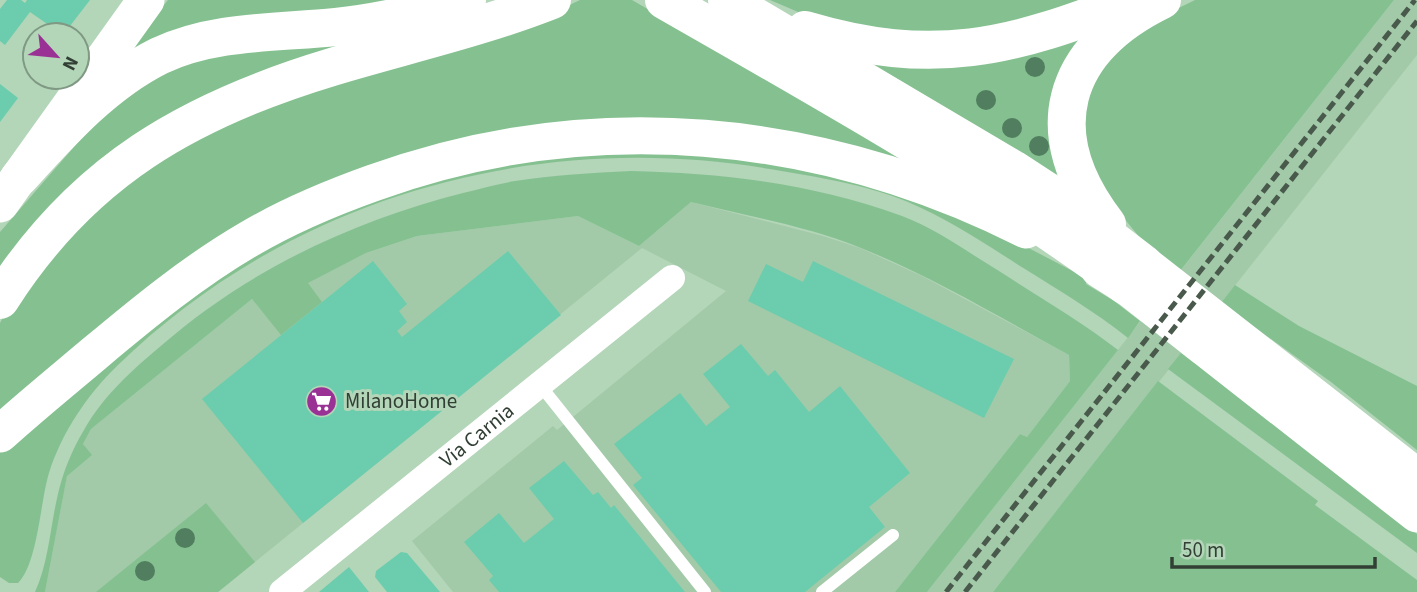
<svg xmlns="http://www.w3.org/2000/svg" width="1417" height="592" font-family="'Source Sans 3',sans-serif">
<rect width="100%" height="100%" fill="#b3d5b8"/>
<g fill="#a2caa8">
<path d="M1394 0H1417V55L993 592H927Z"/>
<path d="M691 202 823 236 860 248 922 276 1069 355 1070 381 1027 437 1020 434 895 592H453L412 541 553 426 557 430 568 421 726 291 642 248 218 592H45L67 475 91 455 83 444 91 429 252 299 281 334 307 283 366 253 417 236 578 216 639 246Z"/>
</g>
<g fill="#85c190">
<path d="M168 0H407L116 64Z"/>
<path d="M580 0H632L895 152 902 160 832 147 419 154 0 415V323L6 312 78 220 207 127 561 9Z"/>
<path d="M770 0H1098L967 36 824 23Z"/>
<path d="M1195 0H1394L1180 271 1141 239 1104 194 1078 134 1091 79 1148 23Z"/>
<path d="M1106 22 1060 175 1054 174 868 61Z"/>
<path d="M367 37 257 76 0 272V232L94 124 162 71 205 56Z"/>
<path d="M540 151 782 158 975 220 1086 278V284L1114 301 1140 321 1128 338C1094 311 1057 289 1020 266 984 243 948 219 908 202 865 184 816 177 770 169 534 129 291 197 118 365 87 395 62 432 49 473 40 502 38 563 18 583H9L0 577V449L167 308 313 218Z"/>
<path d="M631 171C723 173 815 184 902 216 937 229 967 252 999 271 1039 297 1081 321 1118 350L927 592H895L1020 434 1027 437 1070 381 1069 355C1001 318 933 277 861 248 807 226 747 216 691 202L639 246 578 216 417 236 366 253 308 283 322 302 281 335 252 299 91 429 83 444 92 455 67 476 45 592H35C49 561 50 527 58 494 63 472 72 450 84 430 103 396 132 370 162 345 248 270 353 221 463 193 480 189 497 184 515 181 553 175 592 173 631 171Z"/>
<path d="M1235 285 1299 326 1417 386V450L1331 382 1221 303Z"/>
<path d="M1181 353 1194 363 1197 360 1417 534V553L1168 369Z"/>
<path d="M1158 381 1318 501 1315 505 1417 580V592H993Z"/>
<path d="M206 503 255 562 218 592H96Z"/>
</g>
<g fill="#6bcdad">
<path d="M7 0H21L25 3 27 0H90L63 35 30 12 5 45 0 41V9Z"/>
<path d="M0 84 18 98 0 122Z"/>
<path d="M508 251 561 315 303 523 202 399 373 261 407 304 399 311 407 322 397 331 402 337Z"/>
<path d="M813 261 1014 359 984 418 748 301 766 264 803 282Z"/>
<path d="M741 344 768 376 775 370 809 412 840 386 910 473 869 507 885 527 805 592H721L633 485 642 478 614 444 680 393 706 426 730 407 703 374Z"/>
<path d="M564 461 593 495 598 492 611 508 614 505 685 592H499L489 580 493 576 464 542 499 513 524 543 554 519 529 488Z"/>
<path d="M401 552 407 553 440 592H387L375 577 376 571Z"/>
<path d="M349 567 369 592H319Z"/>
</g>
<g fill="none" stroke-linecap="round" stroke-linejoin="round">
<g stroke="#fff" stroke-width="12">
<path d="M540 385 705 592"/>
<path d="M822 592 893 535"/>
</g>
<path stroke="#fff" stroke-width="26" id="s1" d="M282 592 672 278"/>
<g stroke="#fff" stroke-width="37">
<path d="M0 204 146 0"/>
<path d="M1144 264 1417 477"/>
<path d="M1099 269 1126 286 1417 514"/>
<path d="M0 434C31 406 63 380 95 353 144 312 194 271 249 239 288 216 331 198 373 183 591 104 821 127 1026 230"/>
</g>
<g stroke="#fff" stroke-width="38">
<path d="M664 0C821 90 980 178 1126 286"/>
<path d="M727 0 1013 169 1062 201 1144 264"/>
<path d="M805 30C933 68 1011 48 1132 0"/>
<path d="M19 178C60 133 103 84 159 56 214 30 277 33 336 27 381 22 424 12 467 0"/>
<path d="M1107 224C1037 133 1060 50 1162 0"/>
<path d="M0 300C82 171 189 110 332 67 405 45 481 28 552 0"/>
</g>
<g stroke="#495a4c" stroke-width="5" stroke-dasharray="10 5" stroke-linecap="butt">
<path d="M946 592 1415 0"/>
<path d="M965 592 1417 21"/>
</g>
</g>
<g fill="#517e5e">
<circle cx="1035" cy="67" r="10"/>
<circle cx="986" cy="100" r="10"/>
<circle cx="1012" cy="128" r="10"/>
<circle cx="1039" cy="146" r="10"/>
<circle cx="185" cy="538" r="10"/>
<circle cx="145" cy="571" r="10"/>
</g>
<defs>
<symbol id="supermarket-disc" viewBox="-11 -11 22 22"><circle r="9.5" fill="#9a3296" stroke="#b3d5b8"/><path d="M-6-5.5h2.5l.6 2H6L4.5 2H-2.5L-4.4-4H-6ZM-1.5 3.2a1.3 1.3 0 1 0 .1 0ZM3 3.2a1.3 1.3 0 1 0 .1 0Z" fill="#fff"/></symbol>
</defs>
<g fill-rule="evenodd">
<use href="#supermarket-disc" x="304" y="384" width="35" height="35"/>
</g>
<g text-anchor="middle" stroke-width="6" stroke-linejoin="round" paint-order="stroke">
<g font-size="21" fill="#313f34" stroke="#b3d5b8" text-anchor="start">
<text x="345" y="408">MilanoHome</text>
</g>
<g font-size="21" fill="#313f34" stroke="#b3d5b8">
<text dy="7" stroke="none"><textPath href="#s1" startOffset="250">Via Carnia</textPath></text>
</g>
</g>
<g transform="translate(56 56) rotate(117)"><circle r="33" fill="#b3d5b8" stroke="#7f9983" stroke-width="2"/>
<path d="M0-5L12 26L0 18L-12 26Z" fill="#9a3296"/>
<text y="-10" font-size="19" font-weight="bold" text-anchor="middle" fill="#313f34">N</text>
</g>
<path d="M1172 557v10h203v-10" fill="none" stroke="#313f34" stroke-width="3.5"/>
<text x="1182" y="557" font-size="21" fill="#313f34" stroke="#b3d5b8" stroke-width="5" paint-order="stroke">50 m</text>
</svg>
